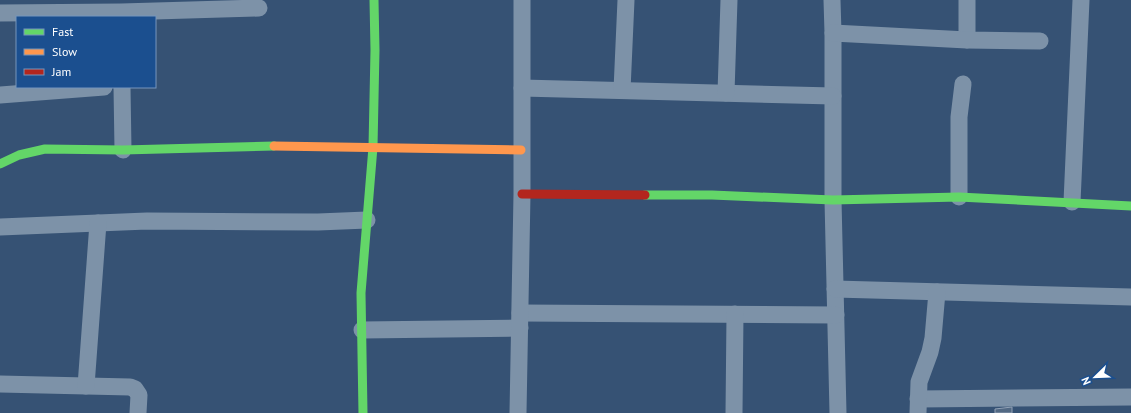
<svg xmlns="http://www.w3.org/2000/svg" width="1131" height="413" font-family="'PT Sans',sans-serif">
<rect width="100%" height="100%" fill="#365274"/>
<path fill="#526984" stroke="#92a2b6" d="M1012 407V413H995V409Z"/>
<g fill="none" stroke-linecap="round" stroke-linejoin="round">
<g stroke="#7d92a8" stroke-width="17">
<path d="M832 0 833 33V200L838 413"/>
<path d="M967 0V40"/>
<path d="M0 13 121 12 259 8"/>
<path d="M833 33 967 40 1040 41"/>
<path d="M122 87 123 150"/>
<path d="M522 88 833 96"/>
<path d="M622 90 626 0"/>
<path d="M726 93 729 0"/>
<path d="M0 95 104 87"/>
<path d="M959 197V117L963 84"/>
<path d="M1072 202 1081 0"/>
<path d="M0 227 147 221 318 222 367 220"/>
<path d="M835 289 1131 297"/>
<path d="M520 313 836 315"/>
<path d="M362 330 520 328"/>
<path d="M0 384 130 387 135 389 139 395 138 413"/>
<path d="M86 386 98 223"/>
<path d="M918 399 1131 397"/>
<path d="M518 413 522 194V0"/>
<path d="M734 413 735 314"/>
<path d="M918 413 919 382 930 352 933 338 937 292"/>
</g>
<g stroke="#63d668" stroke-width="9">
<path d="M0 164 19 155 45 149 123 150 274 146"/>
<path d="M645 195H712L833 200 959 197 1131 206"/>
<path d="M363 413 361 293 373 147 375 50 374 0"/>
</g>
<path stroke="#ff974d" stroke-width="9" d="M274 146 521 150"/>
<path stroke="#b3261e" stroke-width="9" d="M522 194 645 195"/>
</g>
<rect x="16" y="16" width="140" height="72" fill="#1b4f8f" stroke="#7695bc"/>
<rect x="24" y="29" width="20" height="6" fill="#63d668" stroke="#7695bc"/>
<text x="52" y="36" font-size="12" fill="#ffffff">Fast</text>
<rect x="24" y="49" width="20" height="6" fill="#ff974d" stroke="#7695bc"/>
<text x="52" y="56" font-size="12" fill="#ffffff">Slow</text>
<rect x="24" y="69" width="20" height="6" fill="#b3261e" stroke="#7695bc"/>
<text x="52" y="76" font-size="12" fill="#ffffff">Jam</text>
<g transform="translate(1095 377) rotate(247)" stroke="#1b4f8f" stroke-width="3" paint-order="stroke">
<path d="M0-3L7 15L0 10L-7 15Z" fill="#ffffff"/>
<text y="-6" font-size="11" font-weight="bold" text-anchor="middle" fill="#ffffff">N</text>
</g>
</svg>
